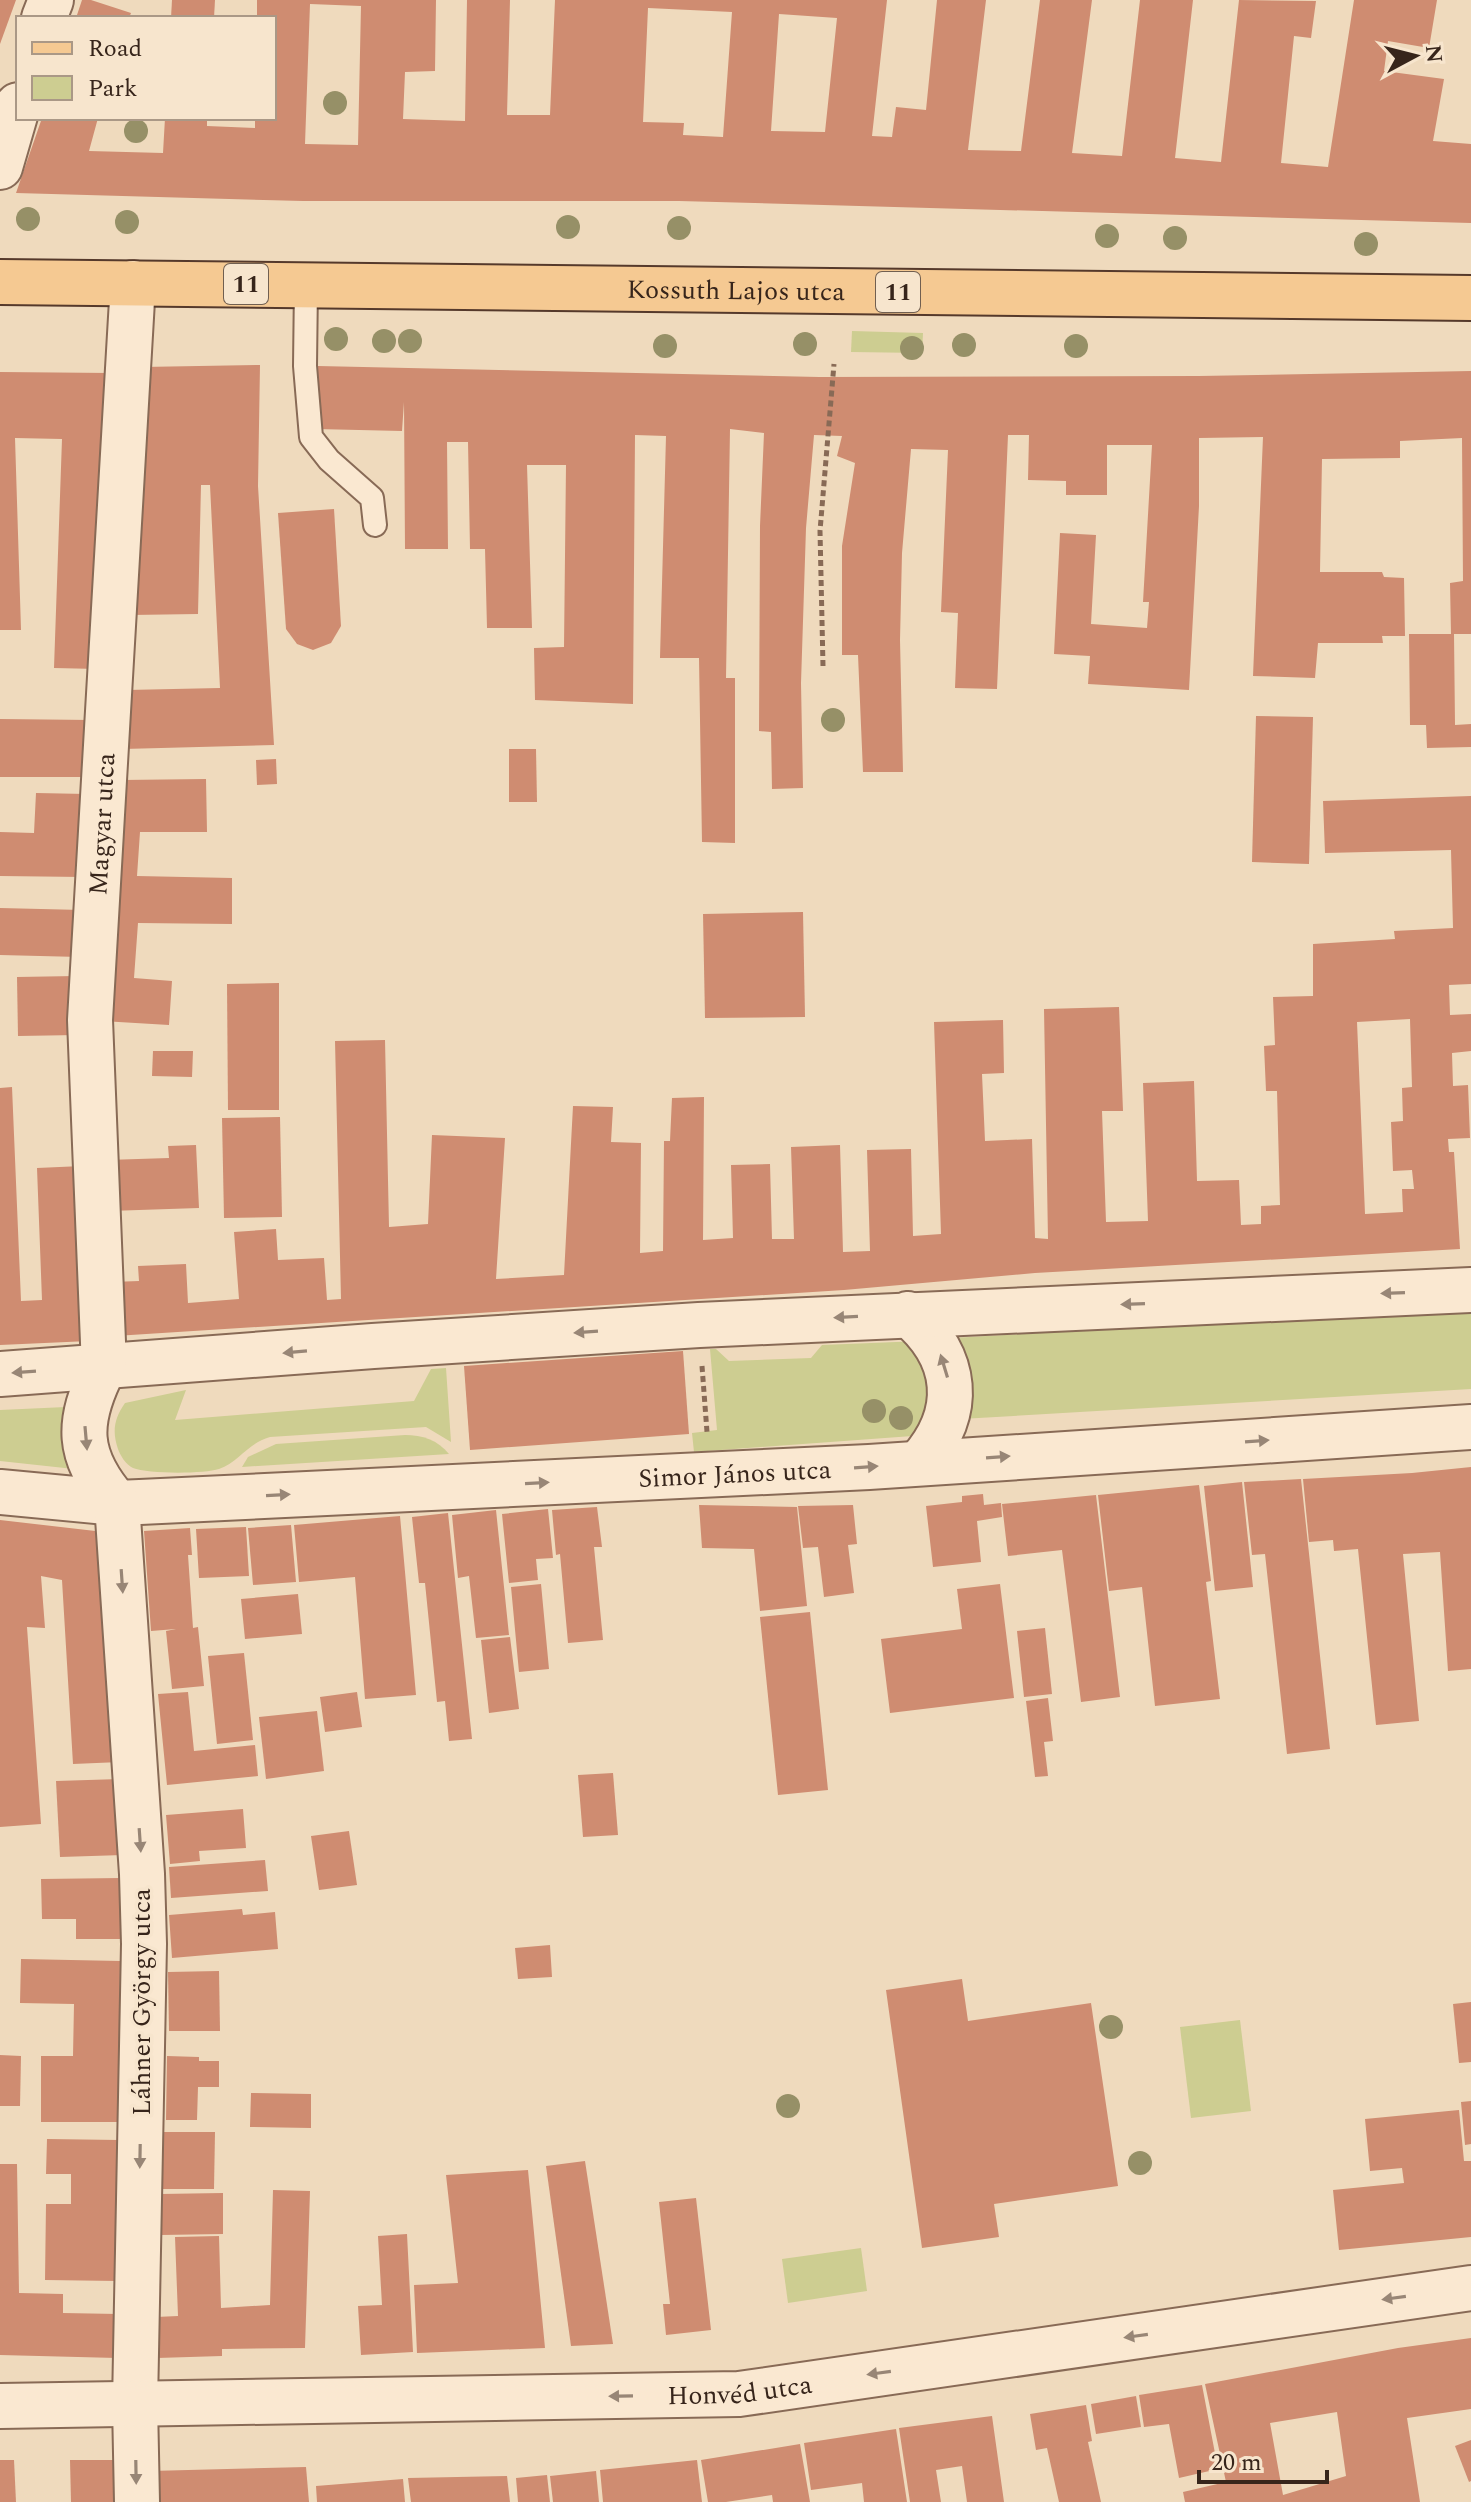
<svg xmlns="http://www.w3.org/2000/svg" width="1471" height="2502" font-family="Spectral,serif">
<rect width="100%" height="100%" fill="#efdabd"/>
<g fill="#cdcd91">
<path d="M852 331 923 333 922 353 851 352Z"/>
<path d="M1471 1308V1389L961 1419 952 1338Z"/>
<path d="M921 1341 930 1360 926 1435 694 1452 692 1433 717 1430 710 1349H716L729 1361 811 1358 822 1345Z"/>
<path d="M446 1368 451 1442 426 1427 270 1437C248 1443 239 1462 219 1469 204 1474 147 1474 133 1468 126 1465 120 1455 118 1449 112 1431 114 1419 125 1403L186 1390 175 1420 414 1401 431 1369Z"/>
<path d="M66 1407 74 1469 0 1461V1410Z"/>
<path d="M405 1435C422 1435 438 1440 449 1454L242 1467 248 1457 276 1444Z"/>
<path d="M1240 2020 1251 2111 1191 2118 1180 2027Z"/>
<path d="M861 2248 867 2291 788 2303 782 2259Z"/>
</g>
<g fill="#cf8c71" fill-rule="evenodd">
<path d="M0 0H16L0 44Z"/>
<path d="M82 0H91L131 13 129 18H76Z"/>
<path d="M172 0H215L214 18H171Z"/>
<path d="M257 0H436L435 71 405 72 403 119 465 121 467 0H510L507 115H550L555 0H887L872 136 892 137 896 107 926 110 937 0H986L968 150 1021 151 1040 0H1092L1072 153 1122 156 1140 0H1193L1175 158 1221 162 1239 0 1316 1 1311 38 1294 36 1281 163 1328 167 1354 0H1437L1429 48 1388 41 1384 71 1444 79 1433 141 1471 144V223L679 201H303L16 193 42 118H98L89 151 163 153 165 118H207V126L255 128V118H274V18H257ZM310 4 361 6 358 145 305 144ZM648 8 732 12 723 137 683 135 684 123 643 122ZM779 14 837 18 825 132 771 131Z"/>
<path d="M260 365 258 486 274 745 123 749 127 690 220 688 210 485H201L198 614 131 615 142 367Z"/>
<path d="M318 366 819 377 1199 376 1471 371V634H1454L1455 725 1471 724V747L1427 748 1426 725H1410L1409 634H1451L1450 583 1463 581 1462 438 1400 441V458L1322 459 1320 572H1382L1384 577 1404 578 1405 636H1382L1383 643H1318L1315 678 1253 676 1263 437 1199 438V506L1189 690 1088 684 1090 656 1054 654 1060 533 1096 535 1091 624 1147 628 1149 602H1143L1152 445H1107V495H1066V481L1028 480 1029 435H1008L997 689 955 688 958 613 941 612 948 450 911 449 902 553 900 640 903 772H863L858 655H842V546L855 463 837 456 842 436 814 435 806 528 801 683 803 788 772 789 771 732 759 731 760 526 764 433 730 429 726 678H735V843L702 842 699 658H660L666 436 635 435 633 704 535 700 534 648 564 647 566 465H527L532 628H487L485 549H470L468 442H447L448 549H405L404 402 402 431 316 429Z"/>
<path d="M0 372 111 373 98 669 54 668 62 439 15 438 21 630H0Z"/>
<path d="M334 509 341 626 331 643 313 650 297 644 286 629 278 513Z"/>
<path d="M1256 716 1313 717 1309 864 1252 862Z"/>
<path d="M0 719 91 720 87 777H0Z"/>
<path d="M509 749H536L537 802H509Z"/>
<path d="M276 759 277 784 257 785 256 760Z"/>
<path d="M206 779 207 832H140L137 876 232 878V924L138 923 134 978 172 981 169 1025 102 1021 122 780Z"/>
<path d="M36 793 87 794 83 877 0 876V832L34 833Z"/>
<path d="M1471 796V984L1449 985 1450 1015 1471 1014V1051L1452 1053 1453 1086 1468 1085 1470 1138 1448 1139 1449 1152H1454L1460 1249 1035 1273 844 1290 115 1336 112 1282 139 1281 138 1266 186 1264 188 1303 239 1299 234 1232 276 1229 278 1260 324 1258 327 1300 341 1299 335 1041 385 1040 389 1227 428 1224 432 1135 505 1138 496 1279 564 1275 573 1106 613 1107 611 1142 641 1143 640 1253 663 1251 664 1141H670L672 1098 704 1097 703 1240 733 1238 731 1165 770 1164 772 1239H794L791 1147 840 1145 843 1252 870 1251 867 1150 911 1149 913 1236 941 1234 934 1022 1003 1020 1004 1073 982 1074 985 1141 1032 1139 1035 1238 1048 1239 1044 1009 1119 1007 1123 1111H1102L1106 1222 1148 1221 1143 1083 1194 1081 1197 1181 1239 1180 1241 1225 1261 1224V1206L1280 1205 1277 1091H1266L1264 1046 1275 1045 1273 997 1313 996V944L1395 939 1394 931 1453 928 1451 850 1325 853 1323 801ZM1410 1019 1412 1087 1402 1088 1403 1121 1391 1122 1393 1171 1412 1170 1414 1189H1402L1403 1212 1365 1214 1357 1022Z"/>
<path d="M0 908 82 910 80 957 0 955Z"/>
<path d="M803 912 805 1017 705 1018 703 914Z"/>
<path d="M76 976 77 1035 18 1036 17 977Z"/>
<path d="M279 983V1110H228L227 984Z"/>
<path d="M153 1051H193L192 1077 152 1076Z"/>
<path d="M12 1087 21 1301 42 1300 37 1168 82 1166 89 1341 0 1345V1088Z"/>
<path d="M280 1117 282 1217 224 1218 222 1118Z"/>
<path d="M196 1145 199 1208 109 1211 107 1160 169 1158 168 1146Z"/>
<path d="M683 1351 689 1434 470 1450 464 1366Z"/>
<path d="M1471 1467V1669L1448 1671 1440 1552 1403 1554 1419 1721 1376 1725 1358 1549 1334 1551 1333 1540 1309 1542 1303 1479 1412 1473Z"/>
<path d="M1301 1479 1330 1749 1287 1754 1265 1554 1252 1555 1244 1482Z"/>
<path d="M1242 1482 1253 1587 1215 1591 1204 1486Z"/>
<path d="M1199 1485 1211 1581 1206 1582 1220 1699 1155 1706 1142 1587 1109 1591 1098 1495Z"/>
<path d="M983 1494 984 1505 1001 1503 1002 1517 977 1521 981 1562 933 1567 926 1506 962 1502V1496Z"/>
<path d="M1096 1495 1120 1697 1081 1702 1062 1550 1008 1556 1002 1504Z"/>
<path d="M699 1505 797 1507 807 1606 760 1611 754 1549 702 1548Z"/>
<path d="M853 1505 857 1544 848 1545 854 1593 824 1597 818 1547 803 1548 798 1506Z"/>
<path d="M597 1507 602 1547H594L603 1640 568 1643 560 1554 556 1555 552 1510Z"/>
<path d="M548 1509 553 1558 536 1559 538 1580 509 1583 502 1514Z"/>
<path d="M496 1510 509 1635 476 1638 469 1576 458 1578 452 1515Z"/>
<path d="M448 1513 472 1739 449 1741 445 1701 437 1702 425 1583H419L412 1517Z"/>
<path d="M400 1516 416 1695 365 1699 355 1577 299 1582 294 1525Z"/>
<path d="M0 1520 104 1532 120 1762 73 1764 62 1580 41 1576 45 1628 27 1627 41 1824 0 1827Z"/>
<path d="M291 1525 296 1582 253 1585 248 1528Z"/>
<path d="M246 1527 249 1576 199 1578 196 1529Z"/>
<path d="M190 1528 192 1555H188L193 1628 198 1627 204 1686 172 1689 166 1631 176 1629 151 1631 144 1531Z"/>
<path d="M541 1584 549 1669 519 1672 511 1587Z"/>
<path d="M1000 1584 1014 1698 890 1713 881 1639 962 1629 957 1589Z"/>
<path d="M298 1594 302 1634 245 1639 241 1599Z"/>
<path d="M810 1612 828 1790 778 1795 760 1617Z"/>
<path d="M1045 1628 1052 1694 1024 1697 1017 1631Z"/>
<path d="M510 1637 519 1709 489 1713 481 1640Z"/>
<path d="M244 1653 253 1740 217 1744 208 1656Z"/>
<path d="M188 1692 194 1751 255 1745 258 1776 167 1785 158 1694Z"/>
<path d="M357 1692 362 1727 325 1732 320 1697Z"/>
<path d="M1048 1698 1053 1741 1044 1742 1048 1776 1035 1777 1026 1701Z"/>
<path d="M317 1711 324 1771 266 1779 259 1717Z"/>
<path d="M613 1773 618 1835 583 1837 578 1775Z"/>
<path d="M120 1779 123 1855 60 1857 56 1781Z"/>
<path d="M243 1809 246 1848 199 1851 200 1861 170 1864 166 1815Z"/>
<path d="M349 1831 357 1885 319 1890 311 1836Z"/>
<path d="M265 1860 268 1891 171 1898 169 1867Z"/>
<path d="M121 1878V1939H76V1919H42L41 1879Z"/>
<path d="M242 1909 243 1915 275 1912 278 1949 172 1958 169 1915Z"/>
<path d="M550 1945 552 1977 518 1979 515 1948Z"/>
<path d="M21 1959 120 1961 119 2122H41V2056H73L74 2004 20 2003Z"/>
<path d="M219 1971 220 2031H169L168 1972Z"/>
<path d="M962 1979 968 2021 1091 2003 1118 2186 994 2204 999 2237 922 2248 886 1990Z"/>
<path d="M1471 2002V2062L1459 2063 1453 2004Z"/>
<path d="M0 2055 21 2056 20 2106H0Z"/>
<path d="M167 2056 199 2057V2061H219V2087H198L197 2120H166Z"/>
<path d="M251 2093 311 2094V2128L250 2127Z"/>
<path d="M1471 2101V2144L1465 2145 1461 2102Z"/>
<path d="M1459 2110 1464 2161H1471V2237L1339 2250 1333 2190 1404 2183 1402 2168 1370 2171 1365 2119Z"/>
<path d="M162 2132H215L214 2189H162Z"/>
<path d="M47 2139 119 2140 118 2281 45 2280 46 2204H71V2174H46Z"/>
<path d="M585 2161 613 2344 571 2346 546 2166Z"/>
<path d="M0 2164H17L19 2293 63 2294V2313L118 2314 117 2358 0 2355Z"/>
<path d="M528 2170 545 2348 417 2353 414 2285 458 2283 446 2175Z"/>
<path d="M273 2190 310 2191 305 2348 222 2349V2356L157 2358 156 2317 178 2316 175 2237 219 2236 221 2308 270 2305Z"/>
<path d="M223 2193V2234L161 2235 160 2194Z"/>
<path d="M696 2198 711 2330 666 2335 663 2304H670L659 2202Z"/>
<path d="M407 2234 413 2352 361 2355 358 2306 382 2305 378 2236Z"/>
<path d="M1471 2338V2409L1407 2418 1420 2502H1185L1183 2492 1226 2482 1205 2384 1398 2348ZM1337 2412 1346 2476 1283 2495 1270 2423Z"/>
<path d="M1202 2385 1218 2469 1179 2478 1169 2424 1144 2427 1139 2395Z"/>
<path d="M1136 2396 1141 2427 1096 2434 1091 2404Z"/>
<path d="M1086 2405 1092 2441 1088 2442 1101 2502H1059L1047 2448 1036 2450 1030 2414Z"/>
<path d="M992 2416 1004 2502H967L962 2466 936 2470 941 2502H910L899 2428Z"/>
<path d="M896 2429 907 2502H864L862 2483 811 2490 804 2443Z"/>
<path d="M1471 2440V2481L1469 2482 1455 2446Z"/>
<path d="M800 2444 810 2502H773L772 2495 726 2502H708L701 2460Z"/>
<path d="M0 2460H14L16 2502H0Z"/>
<path d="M70 2460H115L116 2502H71Z"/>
<path d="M697 2460 702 2502H603L600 2470Z"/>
<path d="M306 2467 309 2502H151L150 2471Z"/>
<path d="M596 2471 599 2502H553L550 2476Z"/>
<path d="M547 2475 550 2502H518L516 2478Z"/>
<path d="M507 2476 510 2502H411L408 2478Z"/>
<path d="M403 2479 405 2502H317L316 2486Z"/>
</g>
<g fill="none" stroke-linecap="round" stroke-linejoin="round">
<defs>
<path id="lane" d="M306 285 305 366 311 437 329 460 372 498 375 525"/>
<g id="street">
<path d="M44 18 51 0"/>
<path d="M0 167 18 105"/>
<path d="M908 1314C959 1357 964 1412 920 1462"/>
<path d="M0 1374 373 1346 699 1325 1471 1290"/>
<path id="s1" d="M0 1492 117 1503 140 1502 869 1467 1471 1427"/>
<path id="s2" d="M117 1503C76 1456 76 1422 104 1367L90 1020 133 283"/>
<path d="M117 1503 142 1874 144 1944 135 2404 137 2502"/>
<path id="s3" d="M0 2406 739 2394 1471 2288"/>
</g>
<g id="primary">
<path id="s4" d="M0 282 1471 298"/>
</g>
</defs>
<use href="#lane" stroke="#886a56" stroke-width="26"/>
<use href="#street" stroke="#886a56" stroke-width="48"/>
<use href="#primary" stroke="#55392b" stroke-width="48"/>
<g stroke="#886a56" stroke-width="5" stroke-dasharray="6 4" stroke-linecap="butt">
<path d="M823 666 820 531 834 364"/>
<path d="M702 1366 707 1432"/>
</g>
<use href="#lane" stroke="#fae8d1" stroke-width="22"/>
<use href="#street" stroke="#fae8d1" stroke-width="44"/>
<use href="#primary" stroke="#f5c992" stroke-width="44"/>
</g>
<g fill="#969067">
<circle cx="335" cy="103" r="12"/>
<circle cx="136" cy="131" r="12"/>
<circle cx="28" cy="219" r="12"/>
<circle cx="127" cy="222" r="12"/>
<circle cx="568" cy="227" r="12"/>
<circle cx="679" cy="228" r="12"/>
<circle cx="1107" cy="236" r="12"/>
<circle cx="1175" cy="238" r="12"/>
<circle cx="1366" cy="244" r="12"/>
<circle cx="336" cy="339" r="12"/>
<circle cx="384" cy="341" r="12"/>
<circle cx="410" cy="341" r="12"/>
<circle cx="805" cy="344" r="12"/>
<circle cx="964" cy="345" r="12"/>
<circle cx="665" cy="346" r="12"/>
<circle cx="1076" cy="346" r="12"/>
<circle cx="912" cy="348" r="12"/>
<circle cx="833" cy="720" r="12"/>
<circle cx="874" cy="1411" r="12"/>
<circle cx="901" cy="1418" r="12"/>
<circle cx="1111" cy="2027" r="12"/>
<circle cx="788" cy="2106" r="12"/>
<circle cx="1140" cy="2163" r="12"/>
</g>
<defs><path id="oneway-solid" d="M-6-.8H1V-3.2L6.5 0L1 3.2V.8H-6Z" transform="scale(2)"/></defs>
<g fill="#988676">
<use href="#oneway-solid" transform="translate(1393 1293) rotate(178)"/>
<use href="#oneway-solid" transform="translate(1133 1304) rotate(178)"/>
<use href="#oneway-solid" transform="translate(846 1317) rotate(177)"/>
<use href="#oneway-solid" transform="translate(586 1332) rotate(176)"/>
<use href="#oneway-solid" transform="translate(295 1352) rotate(175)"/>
<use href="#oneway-solid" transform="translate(944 1366) rotate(-107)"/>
<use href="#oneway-solid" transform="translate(24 1372) rotate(176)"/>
<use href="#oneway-solid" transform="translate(86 1438) rotate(85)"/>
<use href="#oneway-solid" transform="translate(1257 1441) rotate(-4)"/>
<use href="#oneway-solid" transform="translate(998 1457) rotate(-4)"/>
<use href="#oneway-solid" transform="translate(866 1467) rotate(-4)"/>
<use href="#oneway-solid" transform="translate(537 1483) rotate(-3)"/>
<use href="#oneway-solid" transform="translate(278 1495) rotate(-3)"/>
<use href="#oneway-solid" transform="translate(122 1581) rotate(86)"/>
<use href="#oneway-solid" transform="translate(140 1840) rotate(86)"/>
<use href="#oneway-solid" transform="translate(140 2156) rotate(91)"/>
<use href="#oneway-solid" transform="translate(1394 2298) rotate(172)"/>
<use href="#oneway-solid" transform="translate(1136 2336) rotate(172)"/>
<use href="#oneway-solid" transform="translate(879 2373) rotate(172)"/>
<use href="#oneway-solid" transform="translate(621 2396) rotate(179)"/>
<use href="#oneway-solid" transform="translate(136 2472) rotate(89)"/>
</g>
<g text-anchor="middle" stroke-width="7" stroke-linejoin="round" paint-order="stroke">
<g fill="#f7e5cd" stroke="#715f50" stroke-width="2">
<rect x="224" y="264" width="44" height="40" rx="6"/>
<rect x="876" y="272" width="44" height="40" rx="6"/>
</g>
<g font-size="24" font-weight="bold" fill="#37251b">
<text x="246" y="292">11</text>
<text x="898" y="300">11</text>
</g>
<g font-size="26" fill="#37251b" stroke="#f7e5cd">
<text dy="9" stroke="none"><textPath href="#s4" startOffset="736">Kossuth Lajos utca</textPath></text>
<text dy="9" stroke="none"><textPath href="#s2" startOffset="692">Magyar utca</textPath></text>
<text dy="9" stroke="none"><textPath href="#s1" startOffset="736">Simor János utca</textPath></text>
<text transform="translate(141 2002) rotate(-90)" y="9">Láhner György utca</text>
<text dy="9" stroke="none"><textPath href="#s3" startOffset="740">Honvéd utca</textPath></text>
</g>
</g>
<rect x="16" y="16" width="260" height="104" fill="#f7e5cd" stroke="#aa9886" stroke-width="2"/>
<rect x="32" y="42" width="40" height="12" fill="#f5c992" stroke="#aa9886" stroke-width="2"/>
<text x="88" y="56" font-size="24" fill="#37251b">Road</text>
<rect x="32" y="76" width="40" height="24" fill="#cdcd91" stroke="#aa9886" stroke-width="2"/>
<text x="88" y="96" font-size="24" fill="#37251b">Park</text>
<g transform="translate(1415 56) rotate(83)" stroke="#f7e5cd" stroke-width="6" paint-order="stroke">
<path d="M0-6L14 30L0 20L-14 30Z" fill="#37251b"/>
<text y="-12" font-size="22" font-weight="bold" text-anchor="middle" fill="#37251b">N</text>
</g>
<path d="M1199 2470v12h128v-12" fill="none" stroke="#37251b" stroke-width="4"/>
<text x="1211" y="2470" font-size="24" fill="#37251b" stroke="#f7e5cd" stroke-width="6" paint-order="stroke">20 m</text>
</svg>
